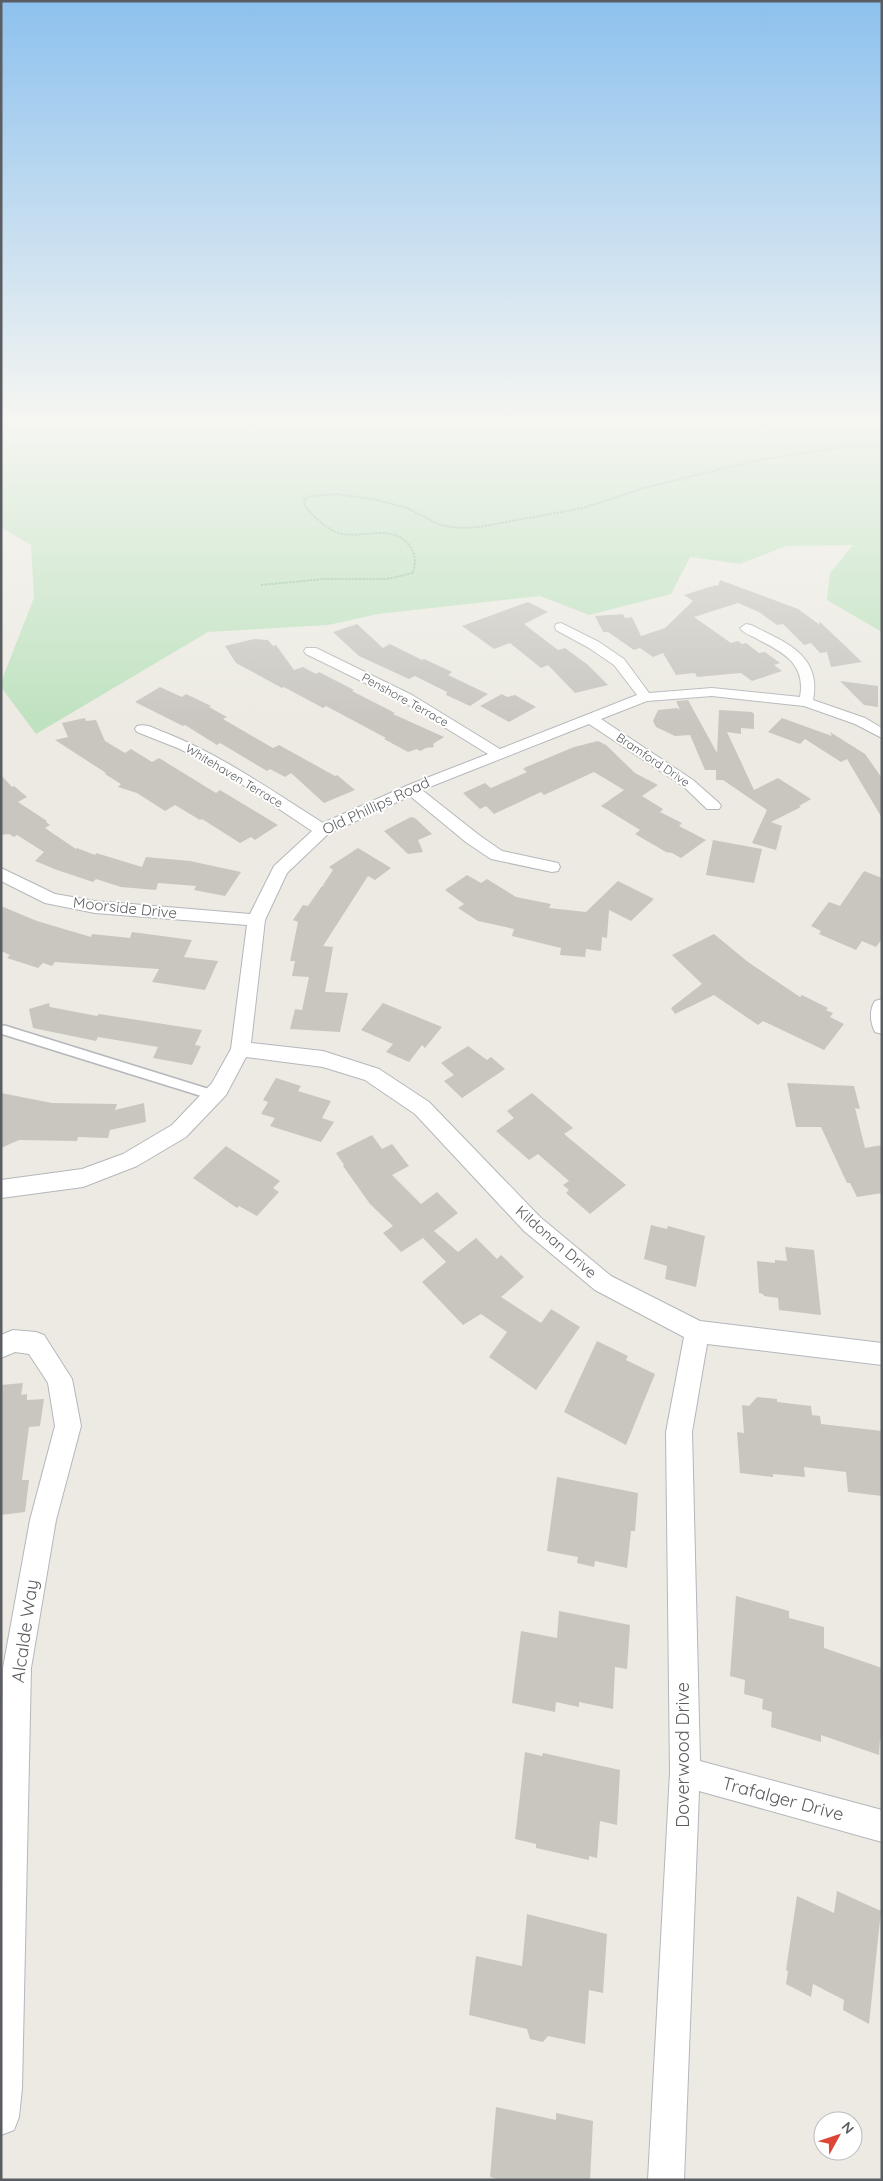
<svg xmlns="http://www.w3.org/2000/svg" width="883" height="2181" font-family="Quicksand,sans-serif">
<rect width="100%" height="100%" fill="#eceae2"/>
<path fill="#bfe2c0" d="M1 419H882V632L827 600 830 573 853 545 786 546 740 564 690 557 671 594 589 615 540 596 378 614 328 625 208 632 36 734 1 687V682L34 598 31 545 1 527Z"/>
<g fill="#c9c6c0">
<path d="M720 580 798 609 820 625 819 621 862 662 831 667 827 652 820 653 811 643 804 645 783 624 777 625 759 612 738 603 694 617 731 643 738 641 742 644 746 643 759 653 765 652 780 663 774 665 782 671 752 681 741 673 697 677 695 673 676 675 663 653 653 657 640 648 634 650 608 632H603L595 616 623 614 625 618 632 617 641 636 665 628 693 601 684 595 716 585 718 586Z"/>
<path d="M528 602 548 612 524 624 558 650 565 648 588 665 608 685 575 693 548 665 541 668 510 643 494 649 462 626Z"/>
<path d="M357 624 383 648 390 644 422 660 424 659 452 672 448 675 488 694 470 706 446 695 447 692 415 676 409 679 359 656 333 632Z"/>
<path d="M254 639 268 640 273 646 276 645 294 670 303 667 316 674 319 672 354 690 352 691 395 713 393 714 444 737 433 744 434 747 426 748 420 751 417 749 408 752 384 739 386 738 326 706 323 708 284 687 282 688 236 663 225 646Z"/>
<path d="M840 681 878 686V707L864 705Z"/>
<path d="M160 687 182 697 186 694 211 706 209 707 227 717 223 719 273 748 279 745 335 776 337 775 355 790 324 803 291 773 285 777 270 769 267 771 220 743 217 745 185 725 183 726 135 702Z"/>
<path d="M502 694 507 697 515 695 536 707 509 722 480 706Z"/>
<path d="M688 700 717 753 719 710 752 712 754 714V729L741 728V734L727 732 754 790 778 778 811 799 799 806 801 807 771 822 782 826 776 850 752 843 767 810 723 780H716V770H705L690 735 675 736 656 727 653 721 658 710 677 708 680 710 676 701Z"/>
<path d="M85 718 86 721 96 720 105 741 125 753 131 749 152 762 159 758 216 793 220 790 278 825 255 840 251 837 240 843 202 819 200 820 175 805 165 811 137 793 118 787 121 784 105 774 106 773 55 740 68 737 62 723Z"/>
<path d="M782 718 832 736 830 732 865 754 882 778V818L847 759 841 762 805 739 800 744 768 732Z"/>
<path d="M598 741 606 745 635 773 658 785 642 796 663 809 660 812 682 823 679 826 706 840 681 858 672 853 666 852 635 834 640 830 601 806 624 790 594 772 544 795 541 792 494 814 486 806 480 809 463 793 485 783 491 788 527 772 523 769 526 767 574 747Z"/>
<path d="M1 775 12 787 14 786 27 797 18 802 47 821 46 822 50 825 45 828 76 849 77 848 95 855 96 853 142 867 146 857 190 861 241 872 225 896 194 890 196 886 158 883 156 890 121 887 96 879 93 882 57 870 35 861 44 852 17 835 14 837 9 834 1 835Z"/>
<path d="M411 817 415 818 432 834 418 840 423 852 408 854 384 831Z"/>
<path d="M713 840 762 849 754 883 706 875Z"/>
<path d="M358 848 391 868 375 880 368 876 323 946 333 947 325 992 348 993 340 1032 290 1029 295 1009 302 1010 309 977 292 976 295 961H290L298 922 293 920 303 905 308 906 322 886H325L323 885 333 870 329 867Z"/>
<path d="M864 871 882 878V939L876 947 862 941 856 950 819 934 821 931 811 926 829 902 840 906Z"/>
<path d="M467 875 481 883 487 879 516 897 551 904 549 908 586 912 618 881 654 899 631 921 609 910 607 938 602 937 601 951 586 949 585 957 560 955 561 948 512 936 514 929 478 921 458 908 464 904 445 890Z"/>
<path d="M1 906 37 921 91 937 92 934 130 938 132 932 192 940 184 957 218 961 205 990 152 982 159 969 55 962 52 966 43 963 38 968 7 958 10 955 1 951Z"/>
<path d="M714 934 748 962 800 997 802 995 828 1008 826 1010 833 1013 830 1017 844 1024 824 1050 763 1021 758 1025 714 995 675 1014 671 1008 702 984 672 955Z"/>
<path d="M49 1003 50 1007 97 1016 99 1014 202 1030 195 1045 201 1046 192 1065 153 1058 158 1047 98 1037 96 1041 33 1028 29 1009Z"/>
<path d="M383 1003 442 1027 425 1048 422 1045 409 1062 386 1052 393 1044 361 1030Z"/>
<path d="M468 1046 487 1060 491 1057 505 1069 462 1098 444 1081 454 1075 441 1063Z"/>
<path d="M276 1078 301 1086 298 1091 331 1101 322 1118 334 1122 321 1142 270 1126 275 1118 261 1114 268 1102 263 1100Z"/>
<path d="M787 1083 854 1086 860 1109 855 1108 865 1148 882 1145V1193L857 1197 850 1183H847L821 1127H796Z"/>
<path d="M1 1093 52 1103 117 1104 115 1110 144 1103 146 1122 110 1130 108 1138 78 1137 77 1141 19 1140 1 1148Z"/>
<path d="M532 1093 573 1128 564 1134 626 1185 590 1214 566 1193 569 1190 563 1185 569 1181 538 1154 529 1160 496 1131 514 1118 507 1111Z"/>
<path d="M372 1135 382 1149 392 1144 409 1166 392 1175 421 1204 437 1192 458 1213 434 1231 458 1252 476 1238 497 1259 501 1255 524 1277 501 1297 541 1323 551 1309 580 1327 536 1390 489 1357 507 1332 481 1314 463 1325 422 1282 446 1262 423 1238 401 1252 383 1233 393 1226 370 1204 343 1166 344 1165 336 1153Z"/>
<path d="M226 1146 280 1181 273 1188 279 1192 257 1216 239 1206 237 1208 193 1178Z"/>
<path d="M651 1225 667 1229 668 1226 705 1236 696 1287 665 1279 667 1266 644 1259Z"/>
<path d="M785 1247 814 1250 821 1315 779 1310 778 1298 764 1296 763 1294 759 1293 757 1261 775 1263V1260L787 1261Z"/>
<path d="M597 1341 628 1356 626 1360 655 1374 626 1445 564 1412Z"/>
<path d="M23 1383 21 1395 27 1394V1400L44 1399 40 1426 29 1427 22 1480H29L25 1512 1 1515V1385Z"/>
<path d="M757 1397 777 1399V1402L811 1406 812 1415 820 1416 821 1424 882 1431V1496L848 1492 846 1472 804 1467 805 1477 773 1474V1477L740 1473 737 1432 744 1433 742 1405 749 1406Z"/>
<path d="M557 1477 638 1493 635 1531H631L627 1568 595 1561 594 1567 577 1563 578 1557 547 1551Z"/>
<path d="M736 1596 789 1611V1618L824 1627V1648L882 1668V1740L880 1739 879 1755 821 1735V1742L771 1727 772 1712 762 1709 763 1699 744 1694 745 1680 730 1676Z"/>
<path d="M559 1611 630 1625 627 1669 615 1667 613 1709 579 1702V1707L556 1702 555 1712 512 1703 521 1631 557 1638Z"/>
<path d="M525 1752 542 1756 543 1753 620 1770 617 1825 600 1821 597 1858 589 1856V1860L536 1848V1844L515 1839Z"/>
<path d="M837 1891 881 1911 869 2024 843 2010 844 2000 813 1984 811 1997 786 1984 788 1971 786 1970 797 1896 834 1913Z"/>
<path d="M527 1914 607 1934 603 1993 589 1990 585 2044 548 2036 543 2042 530 2039 527 2029 469 2015 476 1956 522 1966Z"/>
<path d="M496 2107 556 2120V2113L593 2121 590 2180H503L490 2177Z"/>
</g>
<g fill="none" stroke-linecap="round" stroke-linejoin="round">
<defs>
<path id="lane" d="M4 1030 213 1095"/>
<g id="street">
<path d="M561 623 599 642 624 659 649 693 712 688 800 697C806 665 785 653 759 640 753 636 744 634 740 628L746 624 751 625C785 642 822 655 813 700L865 718 882 728V738L855 724 804 706 712 696 647 701 601 719 693 780 719 803 721 806 719 809H707L683 786 589 724 422 790 479 835 502 851 558 863 560 867 558 871 552 872 491 859 467 843 410 796 328 834 287 873 265 920 251 1043 323 1051 379 1069 429 1102 540 1217 611 1276 700 1321 882 1343V1365L707 1344 692 1432 700 1761 882 1810V1842L699 1791 684 2180H648L670 1772 666 1432 684 1337 595 1290 524 1231 415 1114 365 1080 323 1067 246 1057 226 1095 186 1137 137 1166 83 1187 1 1198V1180L82 1169 123 1154 172 1125 212 1083 231 1049 247 925 95 913 45 903 1 881V868L55 894 95 901 250 914 274 866 312 831 228 775 180 749 137 732 135 729 137 726C147 723 157 730 166 733 223 756 272 791 323 823L406 786 488 754 402 701 306 654 304 651 306 648H316L412 695 500 749 637 695 614 665 589 648 556 630 555 627 556 624Z"/>
<path d="M882 999V1034L875 1032C870 1022 869 1010 875 1001Z"/>
<path d="M13 1330 36 1332 44 1335 72 1379 81 1426 56 1520 31 1668 22 2088 19 2117 14 2130 1 2135 3 1668 30 1520 55 1426 48 1383 29 1354 15 1352 1 1358V1335Z"/>
</g>
</defs>
<use href="#lane" stroke="#b4b7bb" stroke-width="12"/>
<use href="#street" stroke="#b4b7bb" stroke-width="2"/>
<path stroke="#9ac2a5" stroke-width="2" stroke-dasharray="2.5 1" stroke-linecap="butt" d="M261 585 323 579H387L413 573C416 563 416 553 408 544 390 524 365 538 343 534 332 532 324 525 316 518 310 512 305 509 304 500L310 496 337 494 377 500 407 508 440 525 459 528 479 527 583 508 644 488 758 460 837 448H882"/>
<use href="#lane" stroke="#fff" stroke-width="9"/>
<use href="#street" fill="#fff" fill-rule="evenodd"/>
</g>
<linearGradient id="sky" x2="0" y2="1"><stop stop-color="#8dc1ee"/><stop offset="0.58" stop-color="#f6f6f2"/><stop offset="1" stop-color="#f6f6f2" stop-opacity="0"/></linearGradient>
<rect width="883" height="724" fill="url(#sky)"/>
<g text-anchor="middle" stroke-width="4" stroke-linejoin="round" paint-order="stroke">
<g font-size="12" fill="#5a5d61" stroke="#fff">
<text transform="translate(405 700) rotate(29)" y="4">Penshore Terrace</text>
<text transform="translate(653 760) rotate(34)" y="4">Bramford Drive</text>
<text transform="translate(234 776) rotate(31)" y="4">Whitehaven Terrace</text>
</g>
<g font-size="15" fill="#5a5d61" stroke="#fff">
<text transform="translate(376 806) rotate(-25)" y="5">Old Phillips Road</text>
<text transform="translate(125 908) rotate(6)" y="5">Moorside Drive</text>
<text transform="translate(556 1242) rotate(41)" y="5">Kildonan Drive</text>
</g>
<g font-size="18" fill="#5a5d61" stroke="#fff">
<text transform="translate(25 1631) rotate(-82)" y="6">Alcalde Way</text>
<text transform="translate(683 1755) rotate(-90)" y="6">Doverwood Drive</text>
<text transform="translate(783 1799) rotate(15)" y="6">Trafalger Drive</text>
</g>
</g>
<rect width="883" height="2181" fill="none" stroke="#5a5d61" stroke-width="5"/>
<g transform="translate(838 2136) rotate(50)"><circle r="24" fill="#ffffff" stroke="#bdbec0"/>
<path d="M0-4L9 19L0 12L-9 19Z" fill="#dc4537"/>
<text y="-8" font-size="14" font-weight="bold" text-anchor="middle" fill="#5a5d61">N</text>
</g>
</svg>
